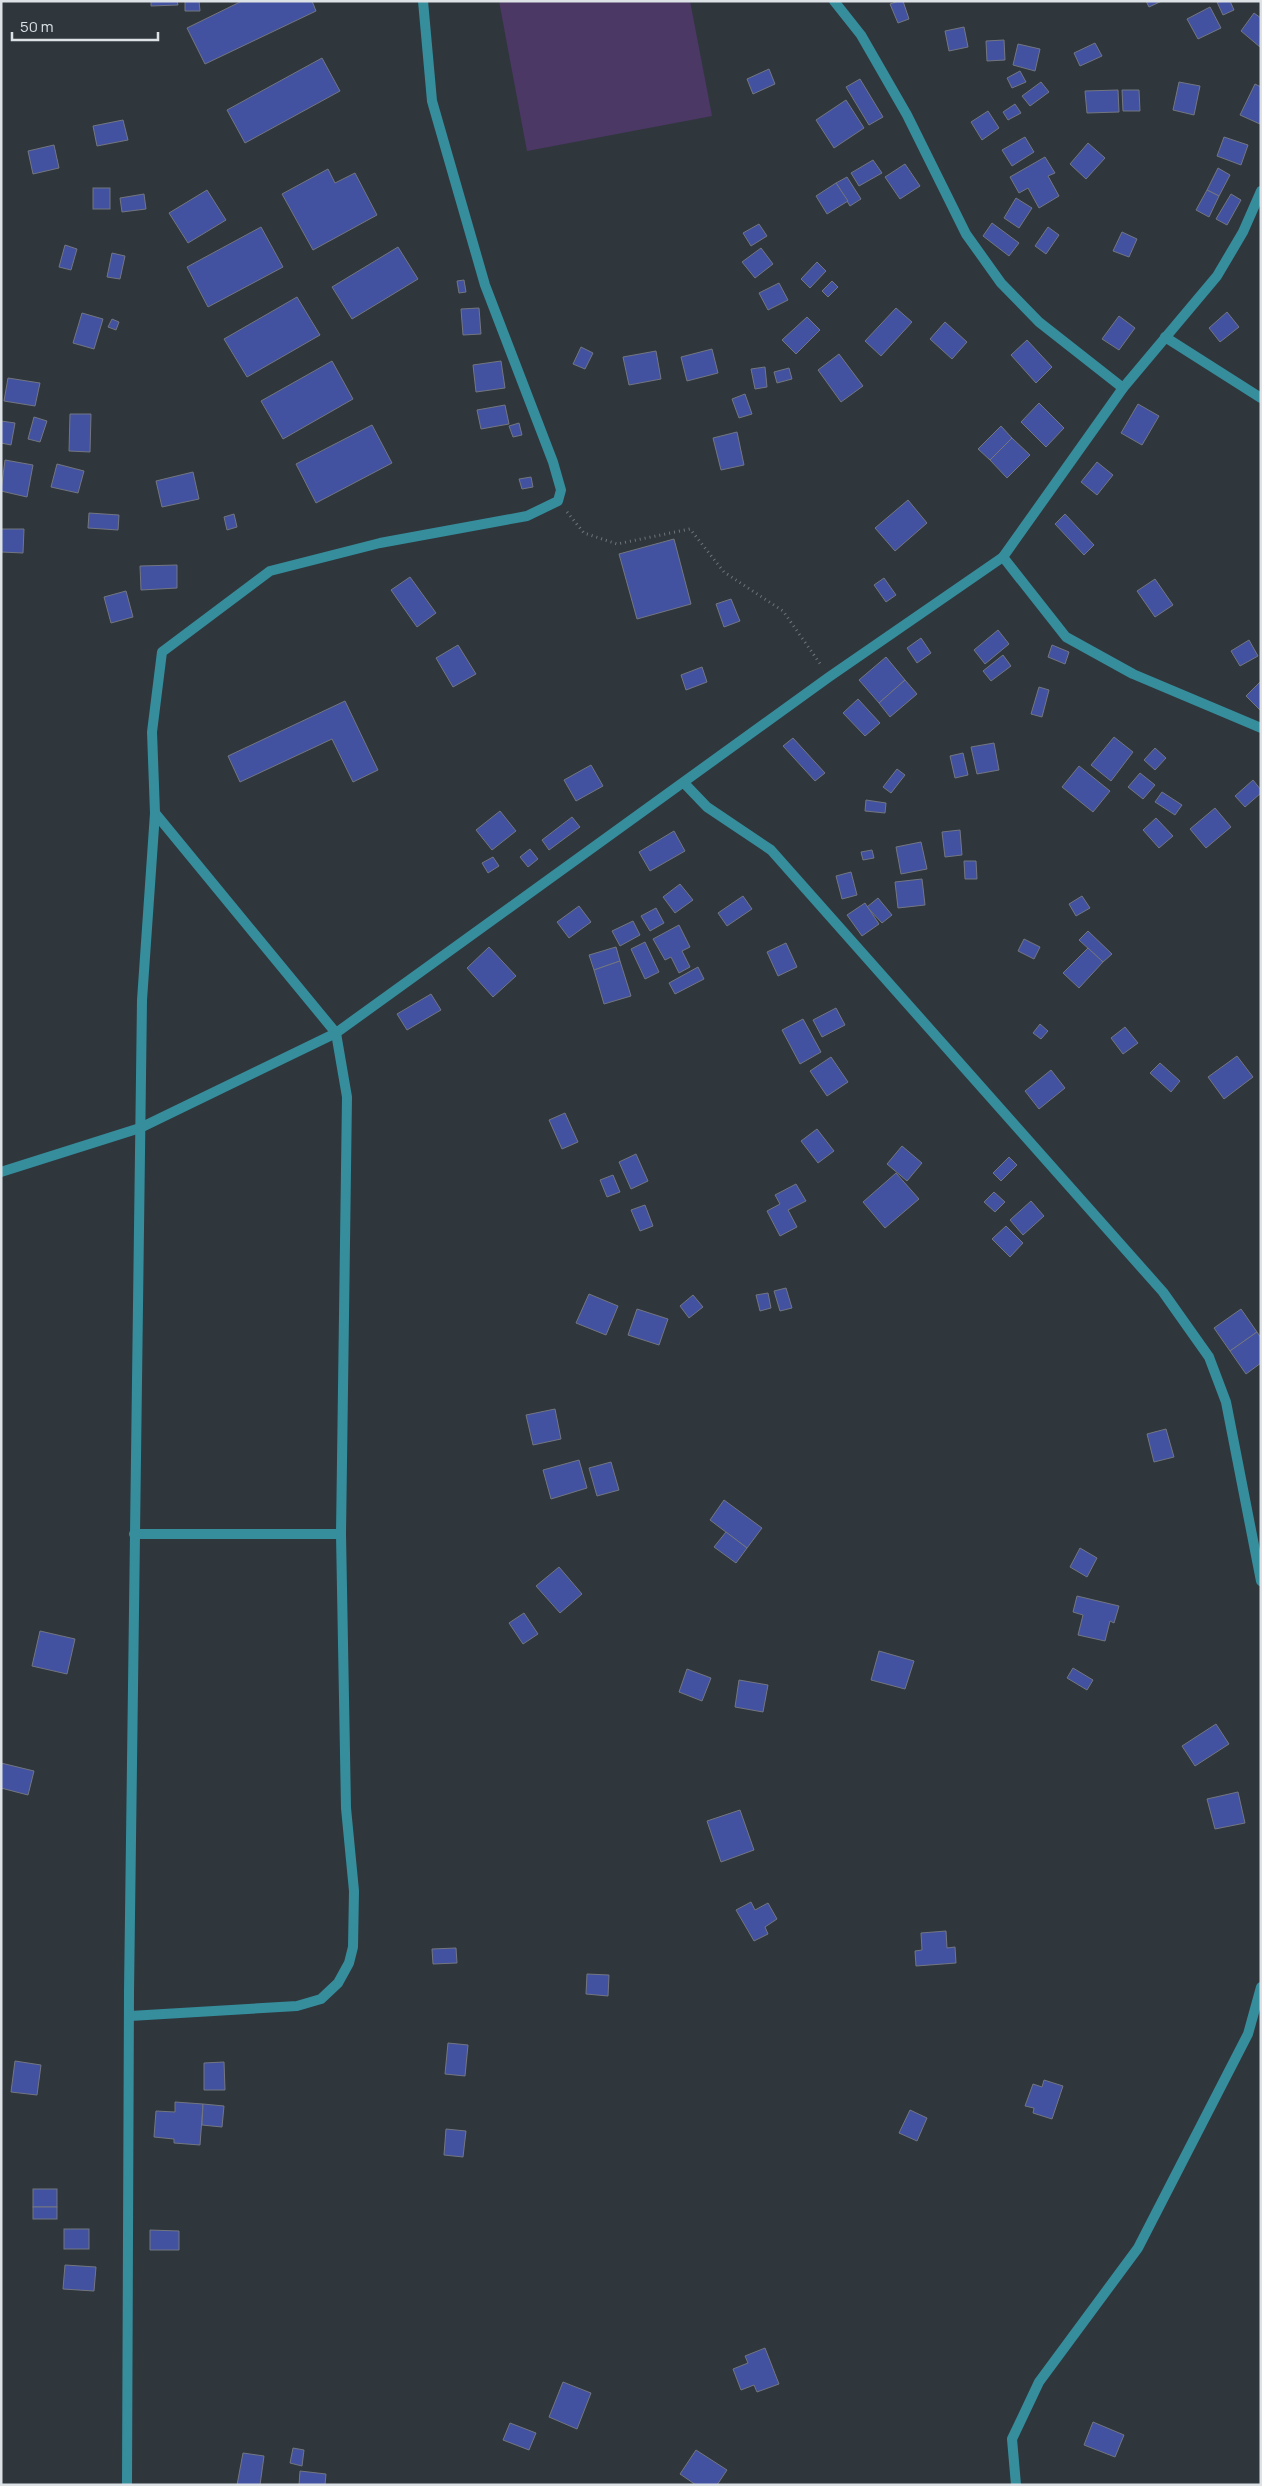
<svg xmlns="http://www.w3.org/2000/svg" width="1262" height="2486" font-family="Manrope,sans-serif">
<rect width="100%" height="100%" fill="#2f373d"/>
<path fill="#4c3865" d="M499 1H690L712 116 527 151Z"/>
<g fill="#4252a1" stroke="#737680">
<path d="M151 1H177L178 5 151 6Z"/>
<path d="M185 1H199L200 11H185Z"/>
<path d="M242 1H312L316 11 205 64 187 28Z"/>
<path d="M899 1H903L909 19 898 23 890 4Z"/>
<path d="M1146 1H1162L1149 7Z"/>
<path d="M1230 1 1234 10 1223 15 1217 2Z"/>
<path d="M1210 7 1221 28 1198 39 1187 19Z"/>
<path d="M1254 13 1261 18 1260 47 1241 31Z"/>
<path d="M964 27 968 47 949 51 945 31Z"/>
<path d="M1004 40 1005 60 987 61 986 41Z"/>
<path d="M1095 43 1102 56 1080 66 1074 53Z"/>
<path d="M1018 44 1040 49 1035 71 1013 65Z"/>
<path d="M322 58 340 91 245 143 227 110Z"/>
<path d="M769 69 775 84 753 94 747 79Z"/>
<path d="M1020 71 1026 82 1012 88 1007 78Z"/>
<path d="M860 79 883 117 869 125 846 87Z"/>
<path d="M1041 82 1049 92 1030 106 1022 96Z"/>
<path d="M1179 82 1200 86 1194 115 1173 110Z"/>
<path d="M1255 84 1261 87 1260 124 1240 115Z"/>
<path d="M1118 90 1119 112 1087 113 1085 91Z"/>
<path d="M1122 90H1139L1140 111H1123Z"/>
<path d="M846 100 864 128 834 148 816 120Z"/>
<path d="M1015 104 1021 113 1008 120 1003 112Z"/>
<path d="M988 111 999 128 982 140 971 122Z"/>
<path d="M123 120 128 140 97 146 93 126Z"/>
<path d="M1025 137 1034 152 1012 166 1002 150Z"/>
<path d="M1224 137 1248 145 1241 165 1217 156Z"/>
<path d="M1088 143 1105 158 1086 179 1070 164Z"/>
<path d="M54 145 59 168 33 174 28 151Z"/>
<path d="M1045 157 1055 173 1048 176 1059 196 1039 208 1028 188 1019 193 1010 177Z"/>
<path d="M873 160 882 173 859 186 851 173Z"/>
<path d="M905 164 920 186 900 199 885 177Z"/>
<path d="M1218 168 1230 175 1219 196 1207 190Z"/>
<path d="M328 169 335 183 355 173 377 215 313 250 282 194Z"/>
<path d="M847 177 861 199 850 206 836 183Z"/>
<path d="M836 183 848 201 827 214 816 196Z"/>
<rect x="93" y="188" width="17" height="21"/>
<path d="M207 190 226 220 188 243 169 213Z"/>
<path d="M1207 190 1219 196 1209 217 1196 210Z"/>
<path d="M144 194 146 209 122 212 120 198Z"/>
<path d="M1231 194 1241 200 1227 225 1216 219Z"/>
<path d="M1016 198 1032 208 1019 228 1004 218Z"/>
<path d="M992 223 1019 243 1009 256 983 236Z"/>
<path d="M759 224 767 236 751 246 743 233Z"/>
<path d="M261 227 283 267 208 307 187 267Z"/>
<path d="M1048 227 1059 235 1046 254 1035 246Z"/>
<path d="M1122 232 1137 239 1129 257 1113 251Z"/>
<path d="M65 245 77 249 71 270 59 267Z"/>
<path d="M398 247 418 279 352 319 332 287Z"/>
<path d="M761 248 773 264 755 278 742 262Z"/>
<path d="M112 253 125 256 120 279 107 277Z"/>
<path d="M817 262 826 271 810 288 801 279Z"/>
<path d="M464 280 466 292 459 293 457 281Z"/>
<path d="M832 281 838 287 828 297 822 291Z"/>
<path d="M779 283 788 300 768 310 759 293Z"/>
<path d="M297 297 320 335 247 377 224 339Z"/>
<path d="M479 308 481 334 463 335 461 309Z"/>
<path d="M896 308 912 322 881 356 865 341Z"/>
<path d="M1227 312 1239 327 1220 342 1209 328Z"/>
<path d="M82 313 103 319 94 349 73 343Z"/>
<path d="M1119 316 1135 328 1119 350 1102 339Z"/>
<path d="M807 317 820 330 796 354 782 340Z"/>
<path d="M112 319 119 322 116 330 108 327Z"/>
<path d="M945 322 967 342 952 359 930 339Z"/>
<path d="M1027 340 1052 367 1036 383 1011 355Z"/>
<path d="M581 347 593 353 585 369 573 364Z"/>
<path d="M712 349 718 373 687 381 681 357Z"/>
<path d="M656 351 661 379 629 385 623 357Z"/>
<path d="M839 354 863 386 841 402 818 370Z"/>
<path d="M332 361 353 399 283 439 261 401Z"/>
<path d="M501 361 505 388 476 392 473 365Z"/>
<path d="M765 367 767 387 755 389 751 369Z"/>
<path d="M789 368 792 379 777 383 774 372Z"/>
<path d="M8 378 40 383 35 406 4 401Z"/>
<path d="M745 394 752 414 739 418 732 399Z"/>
<path d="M1039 403 1064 428 1046 447 1021 422Z"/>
<path d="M1138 404 1159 416 1142 445 1121 433Z"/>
<path d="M505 405 509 424 481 429 477 410Z"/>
<path d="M70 414H91L90 452 69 451Z"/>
<path d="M34 417 47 421 40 442 28 439Z"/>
<path d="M1 421 15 423 11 445 1 443Z"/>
<path d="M519 423 522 435 513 437 509 426Z"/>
<path d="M372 425 392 463 316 503 296 464Z"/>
<path d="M1001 426 1012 438 990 460 978 449Z"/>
<path d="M737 432 744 465 721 470 713 438Z"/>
<path d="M1012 438 1030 455 1007 478 990 460Z"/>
<path d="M5 460 33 465 27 497 1 491Z"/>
<path d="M1097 462 1113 475 1097 495 1081 482Z"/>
<path d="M57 464 84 471 78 493 51 487Z"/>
<path d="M193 472 199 499 162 507 156 481Z"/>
<path d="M531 477 533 487 522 489 519 479Z"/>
<path d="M908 500 927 523 895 551 875 528Z"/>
<path d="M89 513 119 515 118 530 88 528Z"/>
<path d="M234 514 237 527 227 530 224 517Z"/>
<path d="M1065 514 1094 545 1084 555 1055 524Z"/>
<path d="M1 529H24L23 553 1 552Z"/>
<path d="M674 539 691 604 637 619 619 554Z"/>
<path d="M177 565V588L141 590 140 566Z"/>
<path d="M410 577 436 613 417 627 391 590Z"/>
<path d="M884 578 896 595 886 602 874 585Z"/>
<path d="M1155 579 1173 605 1155 617 1137 591Z"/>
<path d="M126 591 133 617 111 623 104 597Z"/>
<path d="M731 599 740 621 724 627 716 604Z"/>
<path d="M998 630 1009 644 985 664 974 650Z"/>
<path d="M921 638 931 653 917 663 907 648Z"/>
<path d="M1249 640 1258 656 1240 666 1231 651Z"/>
<path d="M458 645 476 674 453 687 436 658Z"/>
<path d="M1052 645 1069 652 1065 664 1048 657Z"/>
<path d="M1003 655 1011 666 991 681 983 671Z"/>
<path d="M886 657 905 680 879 703 859 680Z"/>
<path d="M702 667 707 682 686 690 681 675Z"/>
<path d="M905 680 917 694 890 717 879 703Z"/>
<path d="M1261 681V711L1246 696Z"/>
<path d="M1039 687 1049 690 1042 717 1031 714Z"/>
<path d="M858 699 880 723 865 736 843 713Z"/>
<path d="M345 701 378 770 353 782 332 739 240 782 228 756Z"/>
<path d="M1114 737 1133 752 1111 781 1091 765Z"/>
<path d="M793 738 825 773 815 781 783 746Z"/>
<path d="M994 743 999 770 977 774 971 747Z"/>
<path d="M1155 748 1166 758 1155 770 1144 760Z"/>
<path d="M963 753 968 775 955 778 950 756Z"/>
<path d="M591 765 603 786 576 801 564 780Z"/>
<path d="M1079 766 1110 791 1093 812 1062 787Z"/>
<path d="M897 769 905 775 891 793 883 787Z"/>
<path d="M1140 773 1155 785 1143 799 1128 787Z"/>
<path d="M1253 780 1261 790V793L1245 807 1235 796Z"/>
<path d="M1162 792 1182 805 1175 815 1155 802Z"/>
<path d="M866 800 886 803 885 813 865 811Z"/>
<path d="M1215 808 1231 827 1206 848 1190 829Z"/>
<path d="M500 811 516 831 492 850 476 830Z"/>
<path d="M572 817 580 827 549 850 542 840Z"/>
<path d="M1156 818 1173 836 1159 848 1143 830Z"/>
<path d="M960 830 962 855 945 857 942 832Z"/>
<path d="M674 831 685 851 650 871 639 852Z"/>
<path d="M921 842 927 869 901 874 896 847Z"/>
<path d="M530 849 538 859 528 867 520 857Z"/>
<path d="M872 850 874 858 863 860 861 852Z"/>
<path d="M493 857 499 866 488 873 482 863Z"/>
<path d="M964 861H976L977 879H965Z"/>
<path d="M851 872 857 895 842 899 836 876Z"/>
<path d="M922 879 925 905 898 908 895 882Z"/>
<path d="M680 884 693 900 675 913 663 897Z"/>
<path d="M743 896 752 909 727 926 718 913Z"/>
<path d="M1082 896 1090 908 1076 916 1069 904Z"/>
<path d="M878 898 892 915 882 923 867 907Z"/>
<path d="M865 903 879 924 862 936 847 915Z"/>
<path d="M579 906 591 922 569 938 557 922Z"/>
<path d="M656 908 664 923 650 931 641 916Z"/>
<path d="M633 921 640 935 620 946 612 931Z"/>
<path d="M679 925 690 947 682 951 690 967 679 973 671 957 665 960 653 939Z"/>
<path d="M1088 931 1112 954 1103 962 1079 940Z"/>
<path d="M1024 939 1040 947 1034 959 1018 951Z"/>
<path d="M645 942 659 972 645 979 631 949Z"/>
<path d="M786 943 797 967 778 976 767 952Z"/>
<path d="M489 947 516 976 493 997 467 968Z"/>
<path d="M616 947 620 961 594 970 589 955Z"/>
<path d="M1088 948 1103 962 1079 988 1063 973Z"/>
<path d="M620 961 631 996 604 1004 594 970Z"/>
<path d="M698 967 704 979 675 994 669 983Z"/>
<path d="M431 994 441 1010 407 1030 397 1014Z"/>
<path d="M836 1008 845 1025 822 1037 813 1020Z"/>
<path d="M803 1019 821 1052 800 1064 782 1030Z"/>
<path d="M1040 1024 1048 1031 1041 1039 1033 1033Z"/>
<path d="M1125 1027 1138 1043 1123 1054 1111 1038Z"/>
<path d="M1237 1056 1253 1077 1224 1099 1208 1077Z"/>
<path d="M831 1057 848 1082 827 1096 810 1071Z"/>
<path d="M1160 1063 1180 1081 1171 1092 1150 1073Z"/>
<path d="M1051 1070 1065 1088 1039 1109 1025 1091Z"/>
<path d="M565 1113 578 1142 562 1149 549 1120Z"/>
<path d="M817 1129 834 1151 818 1163 801 1141Z"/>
<path d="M902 1146 922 1163 907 1181 887 1164Z"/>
<path d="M636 1154 648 1181 631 1189 619 1162Z"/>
<path d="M1009 1157 1017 1165 1001 1181 993 1173Z"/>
<path d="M896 1173 919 1199 885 1228 863 1202Z"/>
<path d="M613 1175 620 1192 607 1197 600 1180Z"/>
<path d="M796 1184 806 1201 788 1210 797 1227 780 1236 767 1211 780 1204 775 1195Z"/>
<path d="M994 1192 1005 1202 995 1212 984 1202Z"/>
<path d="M1031 1201 1044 1216 1023 1235 1010 1220Z"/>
<path d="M645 1205 653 1226 640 1231 631 1210Z"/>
<path d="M1006 1226 1023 1243 1010 1257 992 1239Z"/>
<path d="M786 1288 792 1308 780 1311 774 1291Z"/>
<path d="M768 1293 771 1308 760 1311 756 1295Z"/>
<path d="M589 1294 618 1306 606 1335 576 1323Z"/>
<path d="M693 1295 703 1307 689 1318 680 1306Z"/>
<path d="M637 1309 668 1319 659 1345 628 1335Z"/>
<path d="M1241 1309 1257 1332 1230 1351 1214 1328Z"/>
<path d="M1257 1332 1261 1338V1363L1246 1374 1230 1351Z"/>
<path d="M555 1409 561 1439 533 1445 526 1415Z"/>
<path d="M1166 1429 1174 1457 1154 1462 1147 1434Z"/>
<path d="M579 1460 587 1488 551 1499 543 1470Z"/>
<path d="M611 1462 619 1490 597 1496 589 1468Z"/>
<path d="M724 1500 762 1528 747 1548 710 1520Z"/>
<path d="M726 1532 747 1548 736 1563 714 1547Z"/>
<path d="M1080 1548 1097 1558 1087 1577 1070 1567Z"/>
<path d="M559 1567 582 1594 560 1613 536 1586Z"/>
<path d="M1077 1596 1119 1606 1114 1623 1110 1621 1105 1641 1078 1635 1083 1615 1073 1612Z"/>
<path d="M524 1613 538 1634 523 1644 509 1623Z"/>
<path d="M40 1631 75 1639 67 1674 32 1666Z"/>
<path d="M879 1651 914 1661 905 1689 871 1680Z"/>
<path d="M1073 1668 1093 1680 1087 1690 1067 1678Z"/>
<path d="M687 1669 711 1678 702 1701 679 1692Z"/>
<path d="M739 1680 768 1685 763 1712 735 1707Z"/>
<path d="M1216 1724 1229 1744 1195 1766 1182 1746Z"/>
<path d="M1 1763 34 1771 28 1795 1 1788Z"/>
<path d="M1238 1792 1245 1823 1215 1829 1207 1799Z"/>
<path d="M740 1810 754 1850 721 1862 707 1821Z"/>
<path d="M751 1902 755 1910 768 1903 777 1919 765 1927 768 1934 754 1941 736 1910Z"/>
<path d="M946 1931 947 1948 955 1947 956 1963 916 1966 915 1951 922 1950 921 1933Z"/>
<path d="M456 1948 457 1963 433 1964 432 1949Z"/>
<path d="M587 1974 609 1975 608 1996 586 1994Z"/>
<path d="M448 2043 468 2045 465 2076 445 2074Z"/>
<path d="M15 2061 41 2065 37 2095 11 2092Z"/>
<path d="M224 2062 225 2090H204V2063Z"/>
<path d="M1044 2080 1063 2086 1052 2119 1033 2113 1034 2108 1025 2106 1033 2084 1042 2087Z"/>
<path d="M175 2102 203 2104 200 2145 174 2143V2139L154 2137 156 2111 175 2112Z"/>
<path d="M203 2104 224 2106 222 2127 202 2125Z"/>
<path d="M910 2110 927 2118 917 2141 899 2133Z"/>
<path d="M446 2129 466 2131 463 2157 444 2155Z"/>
<rect x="33" y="2189" width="24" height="18"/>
<rect x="33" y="2207" width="24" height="12"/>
<rect x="64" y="2229" width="25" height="20"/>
<path d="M150 2230 179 2231V2250H150Z"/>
<path d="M65 2265 96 2267 94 2291 63 2289Z"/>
<path d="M765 2348 779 2384 757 2392 754 2385 741 2390 733 2369 748 2363 745 2356Z"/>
<path d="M563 2382 591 2393 577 2429 549 2417Z"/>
<path d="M1093 2422 1124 2435 1115 2457 1084 2445Z"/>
<path d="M510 2423 536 2433 529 2450 503 2440Z"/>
<path d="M293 2448 304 2450 302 2466 290 2463Z"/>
<path d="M696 2450 727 2470 717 2485H696L680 2474Z"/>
<path d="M243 2453 264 2456 260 2485H237Z"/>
<path d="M300 2471 326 2474 325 2485H299Z"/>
</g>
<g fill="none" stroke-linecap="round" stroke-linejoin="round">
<path stroke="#6e757a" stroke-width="3" stroke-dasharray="1 4" stroke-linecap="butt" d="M567 512 584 533 617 544 690 529 724 572 783 611 821 665"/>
<g stroke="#368e9d" stroke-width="10">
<path d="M834 1 861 35 907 115 966 234 1001 283 1039 322 1123 388"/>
<path d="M1165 337 1261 398"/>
<path d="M1003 557 1066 637 1133 674 1261 728"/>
<path d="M684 783 707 807 771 850 1163 1292 1209 1357 1226 1402 1261 1581"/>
<path d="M1 1172 140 1128 336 1033 829 677 1003 557 1123 388 1217 276 1243 232 1261 191"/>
<path d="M134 1534H341"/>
<path d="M130 2016 297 2006 321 1999 338 1983 349 1963 353 1947 354 1891 346 1808 341 1534 347 1097 336 1033 155 813"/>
<path d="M127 2485 129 1992 142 1000 155 813 152 732 162 652 270 571 380 543 527 516 558 501 561 490 553 462 485 285 432 101 423 1"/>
<path d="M1016 2485 1012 2439 1039 2382 1138 2248 1248 2034 1261 1987"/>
</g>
</g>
<rect width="1262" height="2486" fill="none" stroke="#dde2e6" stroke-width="5"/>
<path d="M12 32v8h146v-8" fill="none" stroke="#dde2e6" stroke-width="2.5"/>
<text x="20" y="32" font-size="15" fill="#dde2e6" stroke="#2f373d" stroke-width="4" paint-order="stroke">50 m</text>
</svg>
